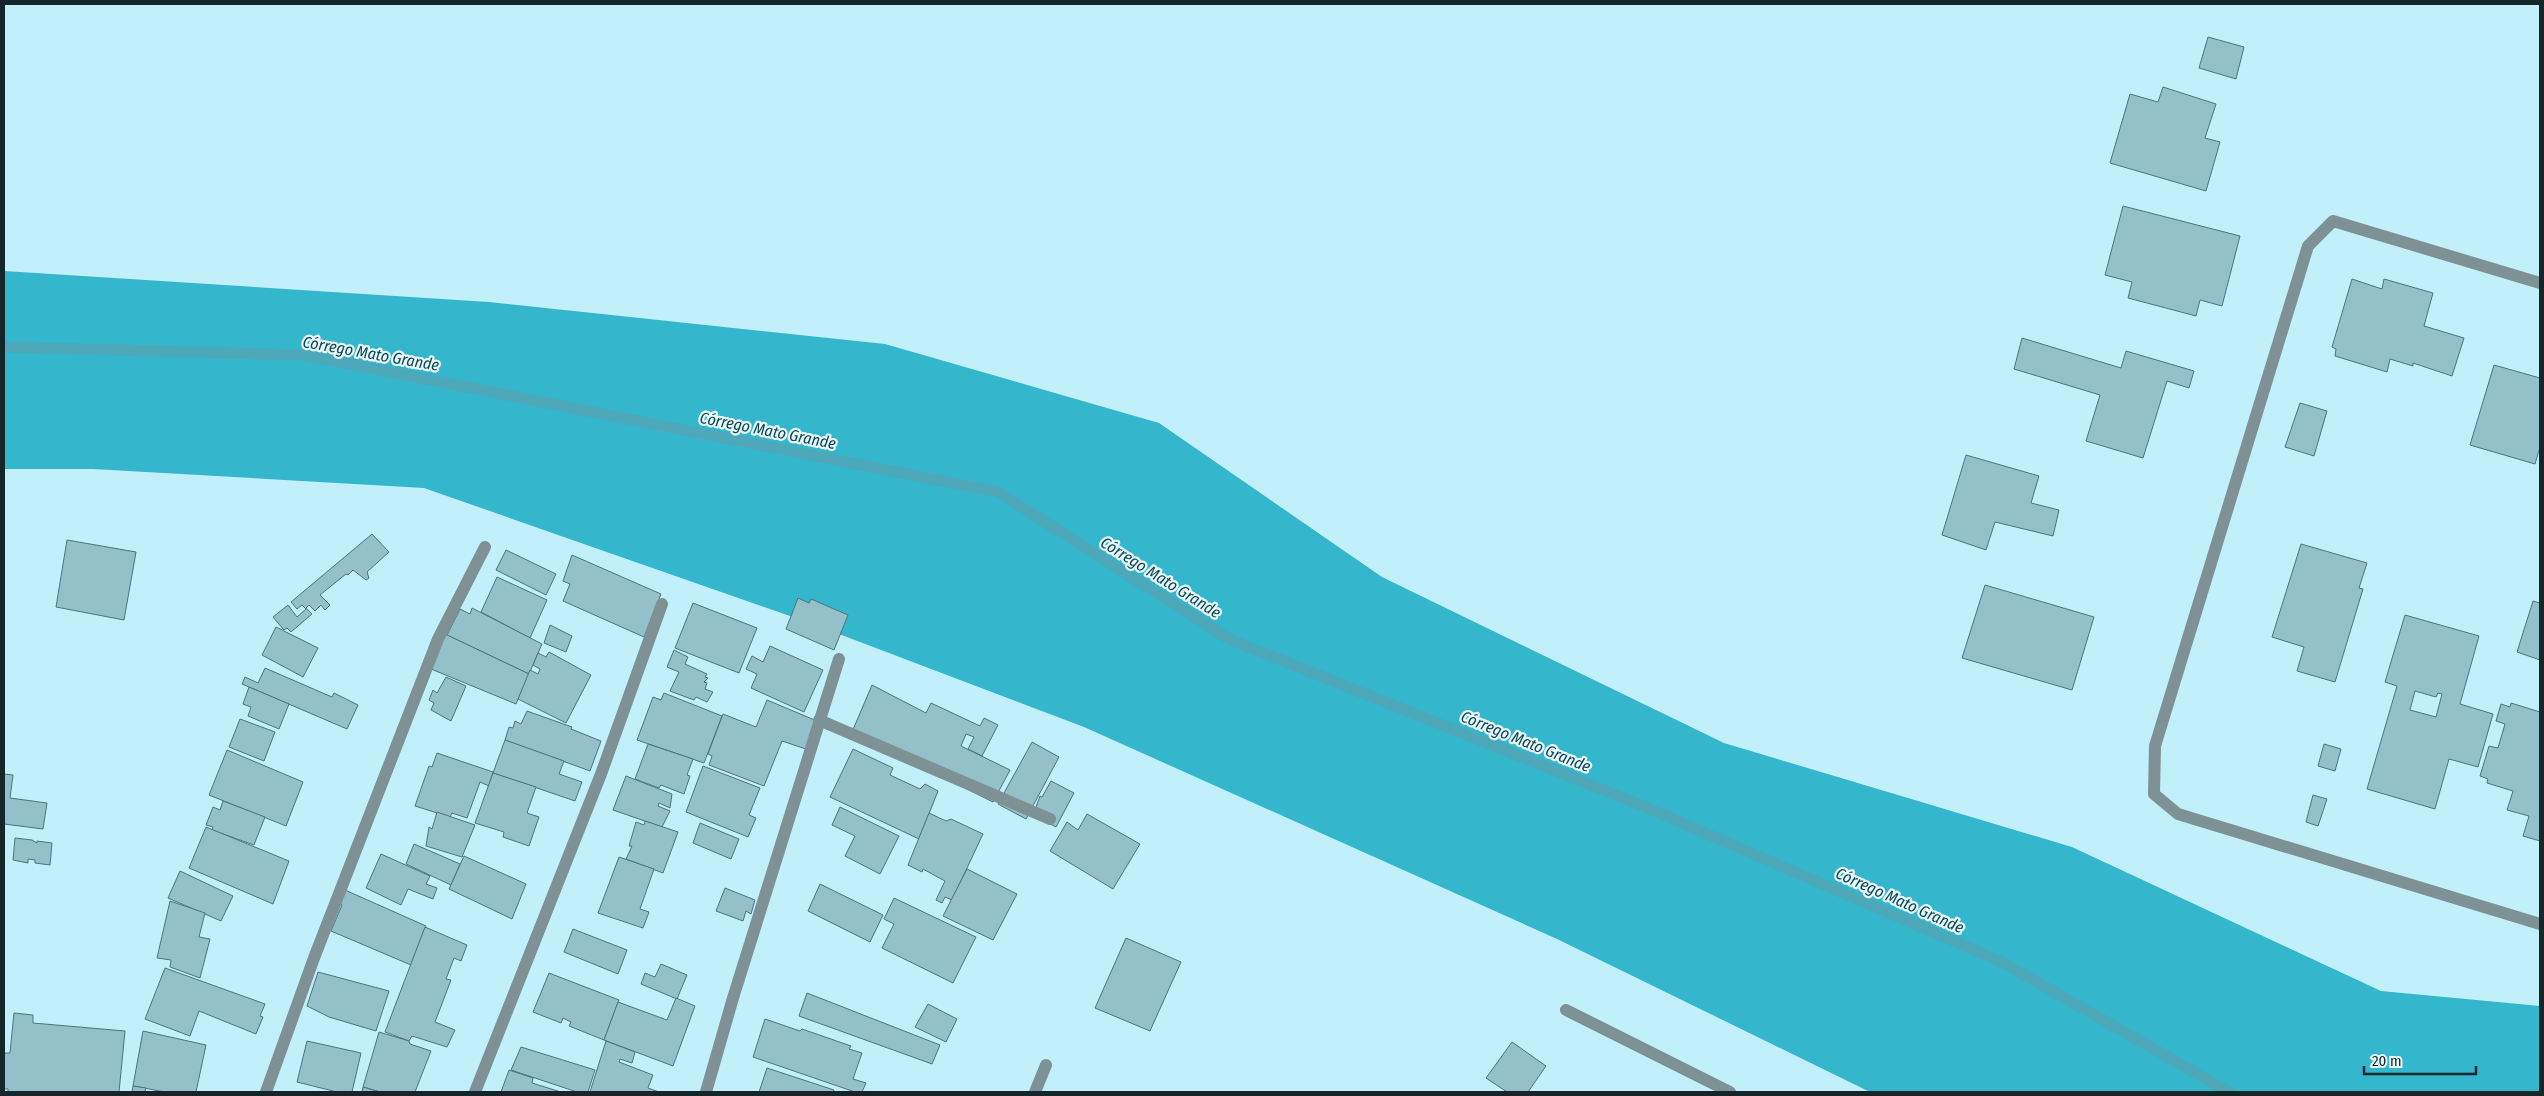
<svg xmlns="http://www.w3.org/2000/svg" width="2544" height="1096" font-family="'Fira Sans Condensed',sans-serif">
<rect width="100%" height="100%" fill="#c2f0fa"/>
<path fill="#34b6cd" d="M4 271 489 302 885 344 1159 423 1382 577 1724 743 2072 847 2381 991 2540 1006V1092H1870L1557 939 1084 727 810 623 424 488 93 469H4Z"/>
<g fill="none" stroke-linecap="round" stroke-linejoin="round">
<path stroke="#4da8b9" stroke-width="11" d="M4 347 304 355 998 492 1229 639 1643 806 2002 962 2229 1092"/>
</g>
<g fill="#93c0c9" stroke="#4a757e" fill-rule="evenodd">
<path d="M2208 37 2244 47 2236 79 2199 68Z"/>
<path d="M2163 87 2216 104 2205 138 2220 142 2206 191 2110 163 2130 94 2158 102Z"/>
<path d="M2123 206 2240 236 2222 306 2200 300 2196 316 2128 298 2132 282 2105 275Z"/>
<path d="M2352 279 2382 289 2384 279 2433 293 2424 326 2464 338 2452 376 2413 363V366L2390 359 2387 372 2335 356 2336 349 2332 347Z"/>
<path d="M2022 338 2121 368 2126 351 2194 371 2189 388 2167 381 2143 458 2086 441 2100 395 2014 369Z"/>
<path d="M2494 365 2540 378V447L2535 464 2470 445Z"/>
<path d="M2300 403 2327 411 2314 456 2285 447Z"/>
<path d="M1966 455 2039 476 2031 503 2059 510 2053 536 1995 522 1986 550 1942 535Z"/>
<path d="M372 534 389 552 367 572 369 578 366 580 353 570 348 575 346 574 320 595 330 605 325 610 321 605 315 611 309 605 306 608 312 614 291 632 287 628 284 630 273 617 288 605 297 617 306 609 302 605 297 609 291 602Z"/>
<path d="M67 540 136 552 124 620 56 607Z"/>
<path d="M2301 544 2367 563 2359 588 2363 589 2335 682 2297 671 2304 647 2272 637Z"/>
<path d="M506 550 556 574 546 595 496 570Z"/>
<path d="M572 555 661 594 644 637 563 601 570 584 563 581Z"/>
<path d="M497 577 547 600 530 638 481 612Z"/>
<path d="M1985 585 2094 617 2072 690 1962 658Z"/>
<path d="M798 598 809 603 811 599 848 615 834 650 786 629Z"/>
<path d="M2533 601 2540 603V660L2517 652Z"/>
<path d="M693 603 757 628 739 673 675 648Z"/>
<path d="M472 608 542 644 529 674 447 635 460 609 470 614Z"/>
<path d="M2405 615 2479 636 2460 704 2493 714 2478 767 2449 759 2435 809 2367 789 2397 686 2385 682ZM2415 691 2436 697 2438 693 2442 694 2436 717 2410 710Z"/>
<path d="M550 625 572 636 566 652 544 643Z"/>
<path d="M276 627 318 648 303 677 262 655Z"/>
<path d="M445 634 529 674 516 704 431 669Z"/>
<path d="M770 646 823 670 804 712 751 688 757 674 746 669 752 656 763 662Z"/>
<path d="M674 650 688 657 685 664 707 674 705 677 708 678 704 682 707 683 705 689 713 692 707 702 696 697 694 700 670 691 679 672 667 667Z"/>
<path d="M549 652 591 675 566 723 518 699 530 670 538 674 540 669 533 665 538 653 546 657Z"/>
<path d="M265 668 332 697 334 693 358 705 347 729 242 684 245 677 258 683Z"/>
<path d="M446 677 466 686 451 721 431 710 434 703 429 700 433 690 437 693Z"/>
<path d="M872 685 926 713 931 703 980 726 984 718 998 725 982 756 968 749 974 737 966 734 961 746 1010 770 993 802 852 732Z"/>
<path d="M249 687 289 704 279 729 248 716 251 707 243 704Z"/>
<path d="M664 693 722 716 704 763 637 740 653 697 661 700Z"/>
<path d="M767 700 817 721 806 749 782 741 764 786 709 765 712 756 708 754 723 714 756 727Z"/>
<path d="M2511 703 2540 712V841L2523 836 2529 816 2507 810 2513 791 2487 783 2488 779 2480 776 2489 746 2498 748 2505 724 2496 721 2501 704 2510 707Z"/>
<path d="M527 711 572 727 571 729 601 741 590 771 505 740 509 727 513 728 515 721 521 724Z"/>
<path d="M240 719 275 732 264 761 229 747Z"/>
<path d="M505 740 564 761 559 774 582 782 575 801 493 773Z"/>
<path d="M1032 742 1059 757 1026 819 998 804Z"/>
<path d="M648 744 693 759 687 775 690 776 684 794 661 785 659 788 635 779Z"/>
<path d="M2324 744 2341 749 2335 771 2318 766Z"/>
<path d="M853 749 893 768 890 775 920 789 925 784 938 791 919 839 830 797Z"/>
<path d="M227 750 303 782 286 826 209 795Z"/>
<path d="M437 753 493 772 489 786 480 782 467 818 452 813 450 817 415 806 429 766 432 767Z"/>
<path d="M703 766 760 788 749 815 756 818 748 837 686 812Z"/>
<path d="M493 773 536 787 527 813 539 817 529 846 503 837 504 832 475 823Z"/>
<path d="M4 774 13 775 10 798 47 803 43 829 4 824Z"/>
<path d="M626 776 672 794 670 808 659 803 658 806 670 811 662 827 613 810Z"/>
<path d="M1051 781 1074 793 1056 827 1033 815 1040 796 1042 797Z"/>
<path d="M2313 795 2327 799 2318 826 2306 822Z"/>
<path d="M223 801 265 817 254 845 212 830 213 827 206 825 213 807 220 810Z"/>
<path d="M840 807 899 836 880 874 845 856 855 836 832 825Z"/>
<path d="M437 812 475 825 462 857 426 846 429 827 432 829Z"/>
<path d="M929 813 946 821 951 819 983 834 952 900 945 897 942 903 936 900 945 881 923 869 922 872 908 865Z"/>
<path d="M1087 814 1140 844 1113 889 1050 851 1067 822 1078 830Z"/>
<path d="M645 821 678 832 663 873 626 859 632 846H629L636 822 644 825Z"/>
<path d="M700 823 739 839 731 859 693 843Z"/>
<path d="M206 827 289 861 273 904 189 868Z"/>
<path d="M15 838 32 840 37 843V841L52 843 50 865 35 863V860L28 859V863L13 860Z"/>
<path d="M414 844 460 864 451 885 406 864Z"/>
<path d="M381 854 430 876 426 884 437 888 433 899 408 889 401 905 366 888Z"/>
<path d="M464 856 526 884 512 919 449 889Z"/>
<path d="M619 857 654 869 640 909 649 912 643 928 598 913Z"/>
<path d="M967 869 1017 894 993 940 943 916Z"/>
<path d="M180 871 233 896 221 921 168 898Z"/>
<path d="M820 884 883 915 870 942 808 911Z"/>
<path d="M725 888 755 900 751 914 746 911 743 921 716 911Z"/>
<path d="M345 890 426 926 411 965 331 931 342 905 340 904Z"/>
<path d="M894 898 976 937 953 983 882 948 894 924 884 919Z"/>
<path d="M170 901 205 913 199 937 210 939 200 978 170 967 171 960 157 958Z"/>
<path d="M425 927 467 945 461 961 454 958 446 979 451 980 435 1022 455 1030 447 1047 412 1036 409 1041 385 1032Z"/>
<path d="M573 929 627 950 618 974 564 952Z"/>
<path d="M1126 938 1181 962 1150 1031 1095 1008Z"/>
<path d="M661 964 687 975 677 999 641 984 645 973 655 977Z"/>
<path d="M165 968 265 1004 260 1016 263 1017 256 1034 199 1011 190 1036 145 1019Z"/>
<path d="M318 972 389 991 376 1031 329 1017 307 1006Z"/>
<path d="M549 973 619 1000 604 1040 569 1026 571 1022 563 1018 561 1023 533 1012Z"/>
<path d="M807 993 940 1045 932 1064 799 1016Z"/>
<path d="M676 998 695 1006 673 1066 604 1040 618 1002 667 1020Z"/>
<path d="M928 1004 957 1019 946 1042 915 1027Z"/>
<path d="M14 1013 33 1015V1023L125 1031 119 1092H8V1089H4V1053H10Z"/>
<path d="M765 1019 800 1031 802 1029 851 1046 849 1049 862 1053 853 1079 866 1083 862 1092H855L753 1057Z"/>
<path d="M143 1031 206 1045 196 1092H165L133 1086Z"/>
<path d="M379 1032 409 1041 410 1044 431 1051 415 1092H380L363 1087Z"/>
<path d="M307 1041 361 1053 352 1092H337L297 1082Z"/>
<path d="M606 1041 635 1052 632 1063 620 1059 619 1062 653 1075 648 1088 659 1092H590Z"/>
<path d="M1512 1042 1546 1066 1528 1092H1507L1486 1078Z"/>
<path d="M521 1047 595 1070 588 1092H577L511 1070Z"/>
<path d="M767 1068 834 1090 833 1092H759Z"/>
<path d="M509 1070 533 1078 532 1083 561 1092H501Z"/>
<path d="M133 1086 146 1088 145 1091 149 1092H132Z"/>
<path d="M363 1087 380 1092H362Z"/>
</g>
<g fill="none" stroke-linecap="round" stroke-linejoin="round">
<g stroke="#7e9195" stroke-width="12">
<path d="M2540 283 2333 221 2308 246 2155 746 2154 794 2178 814 2540 924"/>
<path d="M819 720 1050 819"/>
<path d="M1566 1010 1730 1092"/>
<path d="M266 1092 314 958 438 639 485 547"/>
<path d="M475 1092 601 774 662 604"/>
<path d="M706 1092 733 998 839 659"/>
<path d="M1035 1092 1046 1065"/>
</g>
</g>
<g text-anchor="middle" stroke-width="4.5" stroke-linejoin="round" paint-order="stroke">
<g font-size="16" font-style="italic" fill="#0d454f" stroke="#e6f8fb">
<text transform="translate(371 353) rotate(10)" y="6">Córrego Mato Grande</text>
<text transform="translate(768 430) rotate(11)" y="6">Córrego Mato Grande</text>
<text transform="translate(1161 577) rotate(32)" y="6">Córrego Mato Grande</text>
<text transform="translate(1526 741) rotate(22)" y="6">Córrego Mato Grande</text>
<text transform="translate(1900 900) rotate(24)" y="6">Córrego Mato Grande</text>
</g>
</g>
<rect width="2544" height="1096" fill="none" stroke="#14262a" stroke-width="10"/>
<path d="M2364 1066v8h112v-8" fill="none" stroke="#14262a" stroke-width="2.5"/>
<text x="2372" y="1066" font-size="15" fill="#14262a" stroke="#e6f8fb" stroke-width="4" paint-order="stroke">20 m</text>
</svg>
